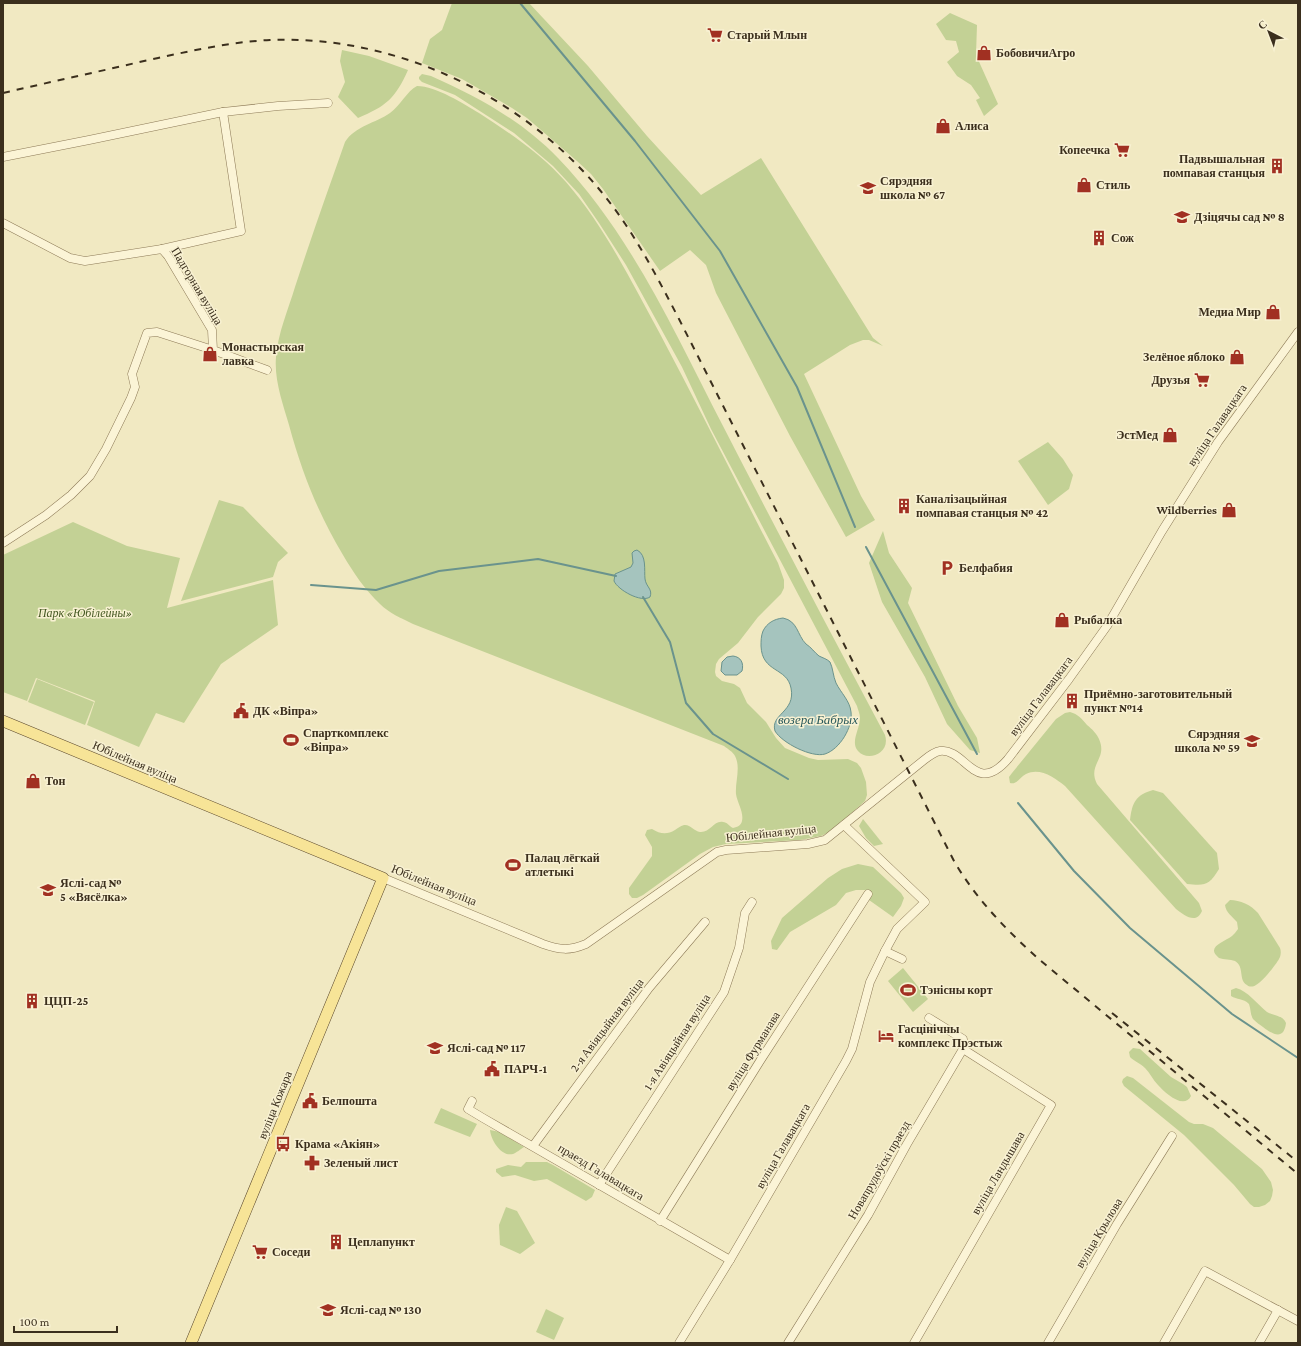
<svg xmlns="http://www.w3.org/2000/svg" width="1301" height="1346" font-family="'Crimson Pro',serif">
<rect width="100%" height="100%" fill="#f1e9c2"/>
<g fill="#c3d195">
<path d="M452 3H529L588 66 647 136 701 195 761 158 873 338 883 346 869 340H863L850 345 804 374 861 496 875 520 846 537 790 436 716 293 706 265 690 250 660 271 603 189 591 174 577 161 527 118 512 108 462 79 422 63 430 39 442 30Z"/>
<path d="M950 13 977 25 976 55 998 104 984 116 976 100 980 98 971 85 957 76 947 62 959 52 956 41 946 40 936 24Z"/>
<path d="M342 50 369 56 408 70C395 99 386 106 358 118L338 97 345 82 340 61Z"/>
<path d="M422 74 431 76C478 97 521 120 558 158 631 234 675 333 723 426 776 529 830 632 885 735 891 754 867 762 858 751 850 742 860 729 860 718 860 714 858 710 857 706L711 429 682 367 626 265 599 223 579 194 553 166 514 133 455 95 422 82 419 79V77Z"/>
<path d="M417 86C436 86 464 104 479 113 510 133 541 154 566 182 605 227 631 281 659 332 700 409 738 486 778 563L784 580V588L781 594 758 617 738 643 719 659 716 664 715 672 716 676 722 681 734 684 740 688 747 703 766 722 776 738 785 748 809 758 818 760 848 759 857 763 861 768 866 782 867 795 865 801 844 820 829 832 821 836 800 840 726 844 713 847 700 854 643 895 637 898H632L629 894V888L652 856V847L645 835 647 830 652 829C660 834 667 835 675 830 678 828 680 826 684 825 690 824 694 831 700 832 710 833 714 820 723 822 727 822 729 826 733 828 738 827 741 825 742 821 744 812 737 802 736 794 735 782 741 767 735 756 733 752 728 749 724 746L413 624C401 618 389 613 380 604 365 590 353 572 343 555 318 513 302 473 289 425 283 404 274 380 276 357 278 333 288 310 295 287 311 238 328 190 345 142 355 126 376 123 390 113 400 106 407 91 417 86Z"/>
<path d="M1048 442 1063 459 1073 475 1069 489 1048 505 1018 461Z"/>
<path d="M219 500 243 507 288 553 278 562 273 577 181 601Z"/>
<path d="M73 522 127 546 180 558 167 608 273 580 278 625 221 664 184 723 156 713 139 747 87 725 95 701 36 678 27 701 3 692V555Z"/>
<path d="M883 531 889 553 912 588 908 603 958 706 977 738 980 753 970 750 947 724 925 677 882 602 869 563Z"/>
<path d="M37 679 94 702 85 725 28 702Z"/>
<path d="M1070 712C1078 714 1082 719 1087 725 1092 729 1097 734 1099 739 1108 759 1087 764 1097 784L1199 903 1202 911C1196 925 1184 915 1176 909L1065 786C1055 778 1040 767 1026 774 1020 777 1017 785 1010 783L1009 777 1012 773 1056 719 1065 713Z"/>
<path d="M1153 790 1163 793 1217 853 1219 869C1209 885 1206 886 1187 884L1130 820C1132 802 1136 795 1153 790Z"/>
<path d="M863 819 883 844 874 846 866 838 859 826Z"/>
<path d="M858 864 873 867 901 893 904 898 901 906 893 917 869 900 871 895 866 890H856L846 893 836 905 790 932 777 950 772 949 771 941 782 918 828 878 842 869Z"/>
<path d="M1230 900C1240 900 1251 905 1258 913L1280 948C1281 951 1281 953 1280 957 1277 964 1262 982 1256 985 1253 987 1249 987 1247 985 1238 980 1245 967 1235 961 1230 959 1224 960 1219 958 1205 947 1224 942 1232 936 1234 934 1236 932 1238 929L1237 922C1232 916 1226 913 1225 905Z"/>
<path d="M903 968 928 999 913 1012 888 981Z"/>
<path d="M1236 988C1248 991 1257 1004 1267 1012 1274 1016 1283 1015 1286 1023 1284 1041 1272 1034 1263 1027 1260 1025 1256 1022 1253 1019 1250 1014 1251 1009 1249 1004 1243 998 1237 1000 1231 996V990Z"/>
<path d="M1133 1048 1140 1049 1171 1077 1183 1084 1187 1087 1191 1096C1184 1110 1165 1093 1158 1085 1153 1080 1150 1073 1145 1068 1140 1063 1134 1061 1130 1057L1129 1052Z"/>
<path d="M1127 1076 1133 1078 1189 1122 1194 1124H1203L1213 1128 1262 1169 1271 1182 1273 1190 1272 1196 1270 1201 1265 1205 1259 1207H1254L1250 1204 1234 1185 1184 1135 1124 1086 1122 1082 1123 1079Z"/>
<path d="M441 1108 477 1124 470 1137 434 1123Z"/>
<path d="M490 1130 500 1132 524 1147C521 1149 516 1153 513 1154 501 1157 491 1140 490 1130Z"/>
<path d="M526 1162H547L553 1165 595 1190 592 1197 586 1201 547 1179 534 1181 515 1175 502 1177 496 1172V1169L508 1165 521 1167Z"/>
<path d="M506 1207 517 1211 535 1243 520 1254 500 1245 499 1225Z"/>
<path d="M546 1309 564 1318 554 1340 536 1332Z"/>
</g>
<g fill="#a5c4be" stroke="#6a938d">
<path d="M637 550C647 555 644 570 645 579 646 587 653 589 650 597 641 603 618 590 614 581L615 574 631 567 633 563 632 553 634 551Z"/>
<path d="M783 618C798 621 797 635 806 644 811 647 815 653 819 656 823 658 827 659 830 662 833 668 833 676 836 683 841 693 850 701 851 712 853 727 840 749 825 754 812 758 782 743 775 731 770 714 796 712 791 688 787 667 762 673 761 646 761 641 761 636 763 631 767 623 774 619 783 618Z"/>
<path d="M733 656C741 657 744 663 742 671L737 675H725L721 671 722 662 727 657Z"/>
</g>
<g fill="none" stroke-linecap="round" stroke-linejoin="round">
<g stroke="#6a938d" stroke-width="2">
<path d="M520 3 635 141 720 251 797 387 855 527"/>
<path d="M866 547 977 754"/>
<path d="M311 585 376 590 439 571 538 559 616 576"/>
<path d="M643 597 670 642 686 703 713 734 788 779"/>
<path d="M1018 803 1074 871 1130 928 1232 1014 1298 1058"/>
</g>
<defs>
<g id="minor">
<path d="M3 157 89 140 223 112 278 106 328 103"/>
<path d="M3 223 70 258 85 261 162 249 168 256 212 330 213 350 267 370"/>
<path d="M162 249 241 231 223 112"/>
<path d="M3 543 46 515 71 495 90 476 106 449 131 398 135 387 132 374 147 333 157 332 213 350"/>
<path d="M383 878 543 944C560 950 569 951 586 944L717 852 726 850 808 844 825 840 924 760C929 756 934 752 940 751 966 748 975 797 1008 759L1069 679 1107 626 1162 531 1218 442 1298 332"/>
<path d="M885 951 902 959"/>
<path d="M472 1101 468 1109 483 1118 730 1260"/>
<path d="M533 1146 649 988 705 922"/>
<path d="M599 1185 724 992 739 948 745 913 752 902"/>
<path d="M660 1221 760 1061 868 894"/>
<path d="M679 1343 730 1260 846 1061 852 1049 870 982 885 951 897 929 925 902 844 825"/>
<path d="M788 1343 868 1215 907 1144 963 1049V1039L929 1018"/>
<path d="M914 1343 1051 1105 963 1049"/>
<path d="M1048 1343 1117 1224 1172 1136"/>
<path d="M1164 1343 1205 1271 1298 1321"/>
<path d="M1259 1343 1278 1310"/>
</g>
<path id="major" d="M3 721 383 878 191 1343"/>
</defs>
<use href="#minor" stroke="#8d7a57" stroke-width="9"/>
<use href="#major" stroke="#5a472c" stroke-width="12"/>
<use href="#minor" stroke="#fbf4d6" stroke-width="8"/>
<use href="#major" stroke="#f7e497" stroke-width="11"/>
<g stroke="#3b2f1d" stroke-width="2" stroke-dasharray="7 7" stroke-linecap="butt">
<path d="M3 93C50 82 97 72 144 61 186 52 228 42 270 40 395 35 519 94 599 189 632 228 655 273 679 319L954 861C976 899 1008 932 1041 961L1298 1174"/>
<path d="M1112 1013 1298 1162"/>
</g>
</g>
<defs>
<symbol id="supermarket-bare" viewBox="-9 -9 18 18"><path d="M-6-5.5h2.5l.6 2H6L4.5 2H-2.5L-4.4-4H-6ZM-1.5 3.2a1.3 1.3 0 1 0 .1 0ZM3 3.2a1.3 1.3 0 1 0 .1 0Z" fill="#a13022" stroke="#f8f1d2" stroke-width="2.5" paint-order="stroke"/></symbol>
<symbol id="shop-bare" viewBox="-9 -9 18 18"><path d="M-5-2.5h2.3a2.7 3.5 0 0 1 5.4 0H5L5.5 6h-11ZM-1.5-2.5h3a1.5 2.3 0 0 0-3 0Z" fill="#a13022" stroke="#f8f1d2" stroke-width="2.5" paint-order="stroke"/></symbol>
<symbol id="building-bare" viewBox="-9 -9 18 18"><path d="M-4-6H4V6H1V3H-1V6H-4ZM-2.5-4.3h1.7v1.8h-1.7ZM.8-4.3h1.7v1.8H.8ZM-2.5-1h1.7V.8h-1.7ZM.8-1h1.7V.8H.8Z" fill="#a13022" stroke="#f8f1d2" stroke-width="2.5" paint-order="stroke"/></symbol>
<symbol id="school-bare" viewBox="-9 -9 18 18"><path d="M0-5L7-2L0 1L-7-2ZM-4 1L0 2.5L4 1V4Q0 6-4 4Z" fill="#a13022" stroke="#f8f1d2" stroke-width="2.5" paint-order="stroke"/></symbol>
<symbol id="parking-bare" viewBox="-9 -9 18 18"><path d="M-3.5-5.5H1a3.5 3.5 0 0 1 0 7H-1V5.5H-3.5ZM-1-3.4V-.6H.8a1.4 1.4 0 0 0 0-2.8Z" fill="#a13022" stroke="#f8f1d2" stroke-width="2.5" paint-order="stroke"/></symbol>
<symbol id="civic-bare" viewBox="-9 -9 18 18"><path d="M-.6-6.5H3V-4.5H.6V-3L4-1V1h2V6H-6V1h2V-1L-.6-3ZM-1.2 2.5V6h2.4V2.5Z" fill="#a13022" stroke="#f8f1d2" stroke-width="2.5" paint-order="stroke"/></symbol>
<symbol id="stadium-bare" viewBox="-9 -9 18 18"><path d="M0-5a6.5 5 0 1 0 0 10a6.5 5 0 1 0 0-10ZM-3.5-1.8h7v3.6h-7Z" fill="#a13022" stroke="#f8f1d2" stroke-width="2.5" paint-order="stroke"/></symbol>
<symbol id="hotel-bare" viewBox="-9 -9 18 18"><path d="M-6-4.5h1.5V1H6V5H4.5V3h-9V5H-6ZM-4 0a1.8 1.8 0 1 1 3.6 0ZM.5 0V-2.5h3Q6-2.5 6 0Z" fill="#a13022" stroke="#f8f1d2" stroke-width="2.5" paint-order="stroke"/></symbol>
<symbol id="bus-bare" viewBox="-9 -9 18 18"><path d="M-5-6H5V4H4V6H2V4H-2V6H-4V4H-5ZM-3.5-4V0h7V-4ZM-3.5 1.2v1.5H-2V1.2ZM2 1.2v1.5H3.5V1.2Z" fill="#a13022" stroke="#f8f1d2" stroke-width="2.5" paint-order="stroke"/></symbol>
<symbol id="pharmacy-bare" viewBox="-9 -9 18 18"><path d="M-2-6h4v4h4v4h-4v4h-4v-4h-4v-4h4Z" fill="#a13022" stroke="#f8f1d2" stroke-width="2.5" paint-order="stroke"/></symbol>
</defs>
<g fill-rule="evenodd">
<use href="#supermarket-bare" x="704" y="24" width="22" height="22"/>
<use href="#shop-bare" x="973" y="42" width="22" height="22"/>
<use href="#shop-bare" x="932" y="115" width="22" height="22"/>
<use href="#supermarket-bare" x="1111" y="139" width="22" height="22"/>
<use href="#building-bare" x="1266" y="155" width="22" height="22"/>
<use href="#shop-bare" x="1073" y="174" width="22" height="22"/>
<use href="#school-bare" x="857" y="177" width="22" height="22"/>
<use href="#school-bare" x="1171" y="206" width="22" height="22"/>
<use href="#building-bare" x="1088" y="227" width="22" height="22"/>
<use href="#shop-bare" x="1262" y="301" width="22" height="22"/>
<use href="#shop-bare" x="199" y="343" width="22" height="22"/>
<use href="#shop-bare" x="1226" y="346" width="22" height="22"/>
<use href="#supermarket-bare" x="1191" y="369" width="22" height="22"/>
<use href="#shop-bare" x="1159" y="424" width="22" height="22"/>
<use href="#building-bare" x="893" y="495" width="22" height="22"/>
<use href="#shop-bare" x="1218" y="499" width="22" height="22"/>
<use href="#parking-bare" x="936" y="557" width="22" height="22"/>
<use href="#shop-bare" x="1051" y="609" width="22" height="22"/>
<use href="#building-bare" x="1061" y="690" width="22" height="22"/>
<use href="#civic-bare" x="230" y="700" width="22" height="22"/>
<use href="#stadium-bare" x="280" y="729" width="22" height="22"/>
<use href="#school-bare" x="1241" y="730" width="22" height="22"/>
<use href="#shop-bare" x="22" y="770" width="22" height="22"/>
<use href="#stadium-bare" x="502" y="854" width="22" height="22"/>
<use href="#school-bare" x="37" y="879" width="22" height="22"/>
<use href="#stadium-bare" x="897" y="979" width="22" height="22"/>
<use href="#building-bare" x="21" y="990" width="22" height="22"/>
<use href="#hotel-bare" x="875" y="1025" width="22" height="22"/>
<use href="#school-bare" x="424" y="1037" width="22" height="22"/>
<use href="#civic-bare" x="481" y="1058" width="22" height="22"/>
<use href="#civic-bare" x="299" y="1090" width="22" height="22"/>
<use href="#bus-bare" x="272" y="1133" width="22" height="22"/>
<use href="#pharmacy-bare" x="301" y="1152" width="22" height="22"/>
<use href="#building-bare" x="325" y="1231" width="22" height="22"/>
<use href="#supermarket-bare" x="249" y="1241" width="22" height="22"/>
<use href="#school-bare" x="317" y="1299" width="22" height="22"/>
</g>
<g text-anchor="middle" stroke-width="3" stroke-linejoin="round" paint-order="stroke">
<g font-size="12" font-weight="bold" fill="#3b2f1d" stroke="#f8f1d2" text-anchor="start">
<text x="727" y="39">Старый Млын</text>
<text x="996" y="57">БобовичиАгро</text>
<text x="955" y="130">Алиса</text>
<text x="1110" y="154" text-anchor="end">Копеечка</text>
<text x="1265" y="163" text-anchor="end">Падвышальная<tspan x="1265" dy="14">помпавая станцыя</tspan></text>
<text x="880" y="185">Сярэдняя<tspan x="880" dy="14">школа № 67</tspan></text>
<text x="1096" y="189">Стиль</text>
<text x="1194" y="221">Дзіцячы сад № 8</text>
<text x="1111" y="242">Сож</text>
<text x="1261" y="316" text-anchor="end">Медиа Мир</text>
<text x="222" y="351">Монастырская<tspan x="222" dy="14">лавка</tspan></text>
<text x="1225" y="361" text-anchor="end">Зелёное яблоко</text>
<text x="1190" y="384" text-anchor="end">Друзья</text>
<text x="1158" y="439" text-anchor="end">ЭстМед</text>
<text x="916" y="503">Каналізацыйная<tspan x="916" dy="14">помпавая станцыя № 42</tspan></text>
<text x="1217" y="514" text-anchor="end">Wildberries</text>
<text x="959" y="572">Белфабия</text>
<text x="1074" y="624">Рыбалка</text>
<text x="1084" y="698">Приёмно-заготовительный<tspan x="1084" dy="14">пункт №14</tspan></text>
<text x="253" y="715">ДК «Віпра»</text>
<text x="303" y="737">Спарткомплекс<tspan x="303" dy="14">«Віпра»</tspan></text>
<text x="1240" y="738" text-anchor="end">Сярэдняя<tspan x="1240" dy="14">школа № 59</tspan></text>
<text x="45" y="785">Тон</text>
<text x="525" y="862">Палац лёгкай<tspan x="525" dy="14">атлетыкі</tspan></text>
<text x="60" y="887">Яслі-сад №<tspan x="60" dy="14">5 «Вясёлка»</tspan></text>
<text x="920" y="994">Тэнісны корт</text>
<text x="44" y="1005">ЦЦП-25</text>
<text x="898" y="1033">Гасцінічны<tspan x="898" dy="14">комплекс Прэстыж</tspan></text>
<text x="447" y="1052">Яслі-сад № 117</text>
<text x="504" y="1073">ПАРЧ-1</text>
<text x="322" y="1105">Белпошта</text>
<text x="295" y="1148">Крама «Акіян»</text>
<text x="324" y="1167">Зеленый лист</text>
<text x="348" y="1246">Цеплапункт</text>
<text x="272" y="1256">Соседи</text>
<text x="340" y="1314">Яслі-сад № 130</text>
</g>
<g font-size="12" fill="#3b2f1d" stroke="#f8f1d2">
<text transform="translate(197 286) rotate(59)" y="4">Падгорная вуліца</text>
<text transform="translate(1217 425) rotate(-56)" y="4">вуліца Галавацкага</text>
<text transform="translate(1041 696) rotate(-53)" y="4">вуліца Галавацкага</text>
<text transform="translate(135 762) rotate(23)" y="4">Юбілейная вуліца</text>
<text transform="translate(771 833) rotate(-6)" y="4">Юбілейная вуліца</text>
<text transform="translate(434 885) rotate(22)" y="4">Юбілейная вуліца</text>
<text transform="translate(607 1025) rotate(-53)" y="4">2-я Авіяцыйная вуліца</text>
<text transform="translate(677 1042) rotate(-57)" y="4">1-я Авіяцыйная вуліца</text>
<text transform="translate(753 1051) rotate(-58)" y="4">вуліца Фурманава</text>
<text transform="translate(275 1105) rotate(-68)" y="4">вуліца Кожара</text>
<text transform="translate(783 1146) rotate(-60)" y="4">вуліца Галавацкага</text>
<text transform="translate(879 1170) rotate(-60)" y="4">Новапрудоўскі праезд</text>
<text transform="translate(601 1172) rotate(31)" y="4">праезд Галавацкага</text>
<text transform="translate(998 1173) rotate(-60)" y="4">вуліца Ландышава</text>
<text transform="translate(1099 1233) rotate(-59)" y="4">вуліца Крылова</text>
</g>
<g font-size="12" font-style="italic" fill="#455922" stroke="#f8f1d2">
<text x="85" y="617">Парк «Юбілейны»</text>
</g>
<g font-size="13" font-style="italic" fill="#2b5a5c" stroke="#f8f1d2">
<text x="818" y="724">возера Бабрых</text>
</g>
</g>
<rect width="1301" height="1346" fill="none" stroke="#3b2f1d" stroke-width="8"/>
<g transform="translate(1269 32) rotate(318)" stroke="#f8f1d2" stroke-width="3" paint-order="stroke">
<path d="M0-3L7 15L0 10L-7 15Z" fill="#3b2f1d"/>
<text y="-6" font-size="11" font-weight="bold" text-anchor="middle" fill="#3b2f1d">С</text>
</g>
<path d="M14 1326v6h103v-6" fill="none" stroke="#3b2f1d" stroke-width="2"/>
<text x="20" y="1326" font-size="12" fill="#3b2f1d" stroke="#f8f1d2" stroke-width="3" paint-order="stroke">100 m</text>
</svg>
